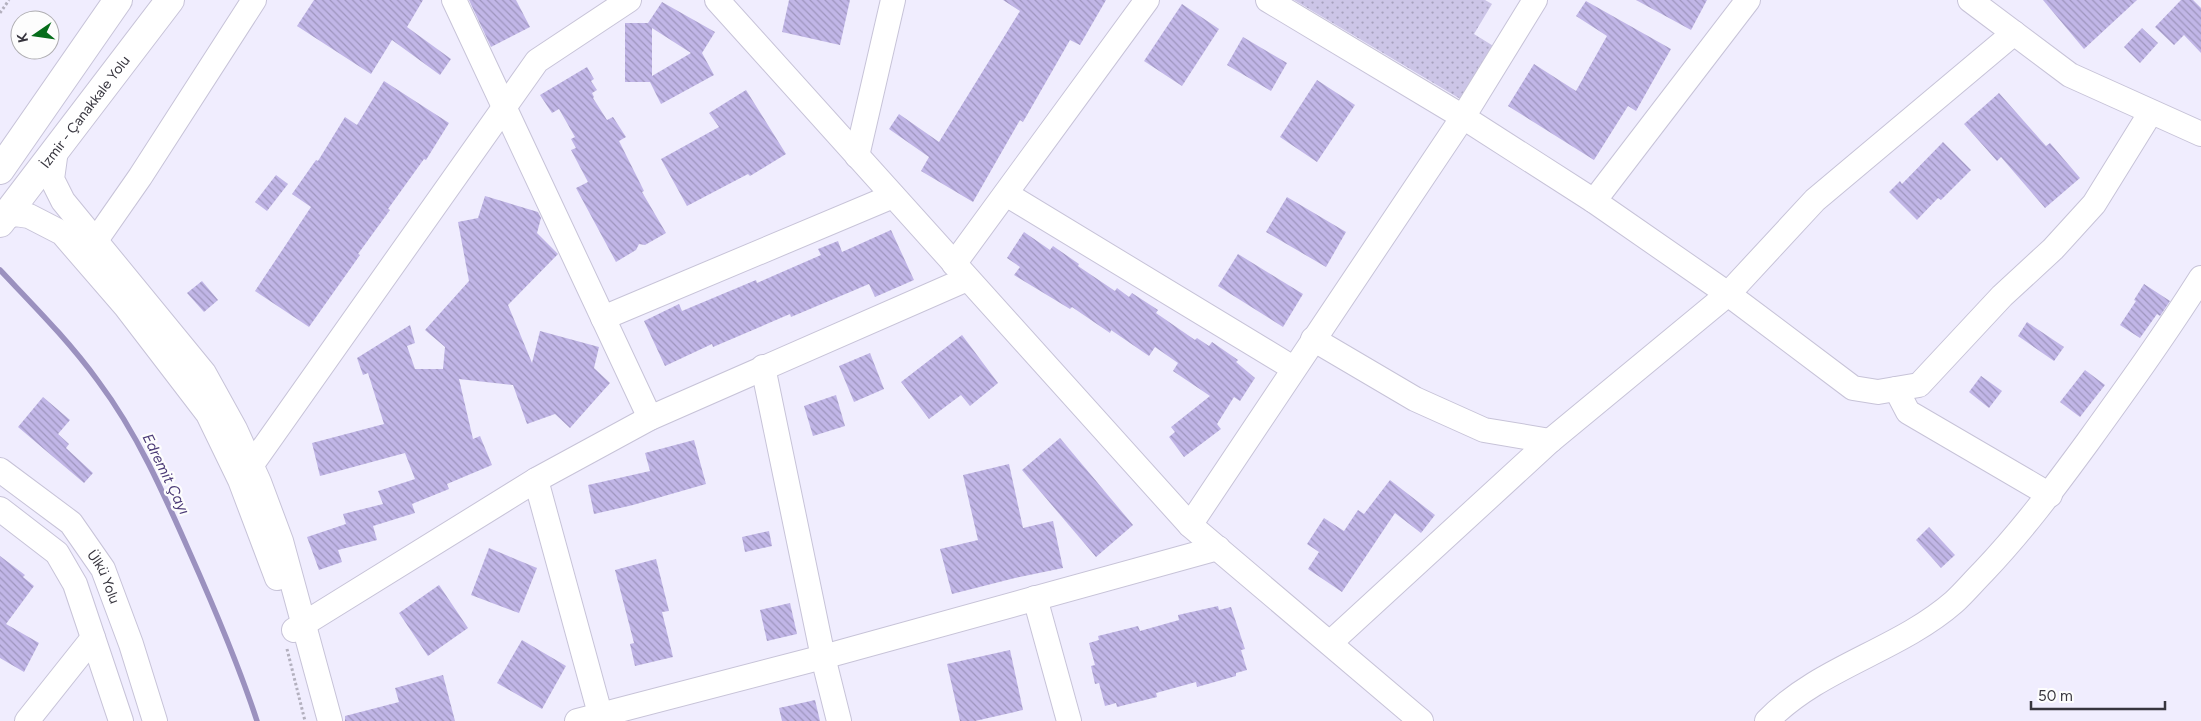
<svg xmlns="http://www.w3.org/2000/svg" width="2201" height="721" font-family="Figtree,sans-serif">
<defs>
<pattern id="park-dots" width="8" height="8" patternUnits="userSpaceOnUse" patternTransform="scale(1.25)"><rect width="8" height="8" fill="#ccc5e7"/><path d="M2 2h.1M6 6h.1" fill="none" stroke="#a6a1bd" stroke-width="1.8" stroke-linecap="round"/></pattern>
<pattern id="building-back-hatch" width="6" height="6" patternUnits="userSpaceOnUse" patternTransform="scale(1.25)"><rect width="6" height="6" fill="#c1b6e7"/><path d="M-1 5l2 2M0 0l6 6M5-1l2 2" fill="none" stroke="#9e95bd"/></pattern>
</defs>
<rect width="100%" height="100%" fill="#f0edfe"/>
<path fill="url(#park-dots)" d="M1294 0H1485L1492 4 1474 34 1495 47 1462 100Z"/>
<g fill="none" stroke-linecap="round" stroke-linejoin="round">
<path stroke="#9b91bf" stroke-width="5.5" d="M0 270C34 306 69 341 98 381 137 433 163 492 189 551 214 607 238 663 257 721"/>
</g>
<g fill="url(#building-back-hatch)" fill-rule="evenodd">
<path d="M314 0H423L407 27 451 59 440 75 392 40 371 74 297 26Z"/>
<path d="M469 0H516L530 27 491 47Z"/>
<path d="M789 0H850L840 45 782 32Z"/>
<path d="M1003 0H1106L1080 45 1070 40 1023 122 1020 120 973 202 921 171 929 157 889 129 899 114 939 142 1020 11Z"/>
<path d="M1636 0H1707L1691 30Z"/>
<path d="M2043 0H2137L2084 49Z"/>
<path d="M2181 0H2193L2201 8V53L2184 35 2174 45 2155 27Z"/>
<path d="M1586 1 1671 49 1636 111 1628 106 1594 160 1508 106 1534 64 1576 91 1607 36 1576 16Z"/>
<path d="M662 2 715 32 702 53 714 75 661 104 650 82H625V23H648ZM652 28 691 53 652 76Z"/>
<path d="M1182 4 1219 29 1182 86 1144 61Z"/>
<path d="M2142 28 2158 43 2140 63 2124 47Z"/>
<path d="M1243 37 1287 63 1271 91 1227 65Z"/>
<path d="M587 67 594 79 591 81 597 90 592 93 594 97 593 98 607 120 613 117 626 137 619 141 644 191 642 192 666 233 645 245 639 244 636 250 616 262 576 188 588 182 571 150 576 148 571 139 575 137 559 109 552 113 540 95Z"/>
<path d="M1317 80 1355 105 1317 162 1280 137Z"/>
<path d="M384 81 449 123 426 160 424 159 388 209 390 210 358 254 360 255 309 327 255 291 311 207 292 194 316 160 318 161 345 117 357 125Z"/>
<path d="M746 90 786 154 750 176 748 174 687 206 661 159 719 127 709 113Z"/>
<path d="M1999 93 2046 146 2050 143 2080 178 2045 208 2001 157 1997 161 1964 124Z"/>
<path d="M1943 142 1971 170 1941 200 1938 198 1917 220 1889 192 1900 181 1902 184Z"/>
<path d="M276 175 288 184 267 211 255 202Z"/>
<path d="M485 196 538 212 541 218 537 233 558 254 508 305 532 363 540 331 599 347 594 368 610 383 570 428 555 414 527 424 513 385 459 379 473 439 480 436 492 465 447 484 449 489 412 504 415 513 373 526 377 540 338 550 342 562 319 570 307 537 346 524 343 514 383 504 378 491 415 479 405 453 320 476 312 443 384 424 368 373 363 375 357 358 410 325 415 343 407 346 415 369H443L445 347 425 330 469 281 458 222 478 218Z"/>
<path d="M1287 197 1346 232 1326 267 1266 232Z"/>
<path d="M891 230 914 280 875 297 869 284 791 317 790 314 713 347 712 344 665 366 644 321 679 304 682 311 756 280 757 283 821 255 818 249 838 241 842 252Z"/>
<path d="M1024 232 1050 250 1053 246 1079 264 1078 266 1115 291 1117 288 1129 297 1132 293 1158 310 1156 313 1195 340 1197 338 1209 346 1212 342 1238 360 1236 362 1255 378 1240 401 1234 397 1217 424 1221 429 1184 457 1169 437 1175 432 1171 427 1210 396 1173 371 1178 363 1155 347 1149 356 1111 330 1110 333 1072 307 1070 309 1014 275 1020 267 1007 258Z"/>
<path d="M1238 254 1303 294 1283 327 1218 286Z"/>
<path d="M202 281 218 300 204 312 187 293Z"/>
<path d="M2144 284 2170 301 2160 316 2157 314 2140 338 2120 325 2136 301 2134 300Z"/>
<path d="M2027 322 2064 347 2054 361 2018 336Z"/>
<path d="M962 335 998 383 970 406 961 395 929 419 901 382Z"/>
<path d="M870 353 884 389 854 402 839 366Z"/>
<path d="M2085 370 2105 385 2080 417 2060 402Z"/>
<path d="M1981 376 2002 391 1989 408 1969 392Z"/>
<path d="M836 395 845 426 813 436 804 406Z"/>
<path d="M43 397 70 420 58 434 69 444 66 448 93 473 84 483 18 427Z"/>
<path d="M1060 438 1133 525 1096 557 1022 470Z"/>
<path d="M694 440 706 484 633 505 594 514 588 485 650 471 645 453Z"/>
<path d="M1009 464 1023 528 1053 521 1063 568 1015 578 952 594 940 549 978 540 963 475Z"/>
<path d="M1390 480 1435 515 1421 533 1395 513 1342 592 1308 569 1319 552 1307 544 1324 518 1344 531 1358 510 1364 514Z"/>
<path d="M1929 527 1955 555 1941 568 1916 540Z"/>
<path d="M769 531 772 546 745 552 742 537Z"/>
<path d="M489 548 537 568 519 613 471 595Z"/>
<path d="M0 556 25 575 23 577 34 586 6 624 39 643 24 672 0 658Z"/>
<path d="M656 559 669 611 662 612 673 657 635 666 630 644 634 643 615 570Z"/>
<path d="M439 585 468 628 428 656 399 613Z"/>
<path d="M790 603 797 634 767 641 760 610Z"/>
<path d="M1218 606 1219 610 1231 607 1245 649 1241 650 1247 670 1236 673V676L1197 687 1196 682 1167 690 1156 693 1157 697 1117 707 1116 703 1105 706 1099 683 1095 684 1091 666 1095 665 1089 643 1099 640 1098 636 1138 626 1140 631 1179 620 1178 615Z"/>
<path d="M522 640 566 666 542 709 497 683Z"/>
<path d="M1010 650 1023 710 975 721H960L947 664Z"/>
<path d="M443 675 455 721H345V716L399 702 395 688Z"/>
<path d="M815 700 820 721H782L779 708Z"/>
</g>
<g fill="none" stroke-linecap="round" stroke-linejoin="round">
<defs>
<g id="minor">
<path d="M454 0 650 418"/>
<path d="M717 0 1190 525 1421 721"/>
<path d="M1268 0 1463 117 1594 201 1728 294 1853 388 1878 392 1919 385 2002 296 2053 249 2094 204 2151 112"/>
<path d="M1970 0 2070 75 2201 134"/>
<path d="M56 150 52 179 63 201 204 373 235 429 259 482 281 541 330 721"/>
<path d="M857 156 893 0"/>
<path d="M1006 194 1293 368"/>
<path d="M1594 201 1748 0"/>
<path d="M4 218 15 214 29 216 62 233 126 307 208 414 240 480 277 578"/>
<path d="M87 253 140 177 254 0"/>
<path d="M954 264 1147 0"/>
<path d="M603 318 893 196"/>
<path d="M1313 339 1415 399 1484 430 1550 441"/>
<path d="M763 367 823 657 839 721"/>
<path d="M1896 389 1908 412 2050 495"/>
<path id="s1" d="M0 470 71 523 103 569 131 644 155 721"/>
<path d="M243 477 537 61 629 0"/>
<path d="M536 480 602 721"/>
<path d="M0 509 57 553 75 584 121 721"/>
<path d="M1190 525 1463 117 1535 0"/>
<path d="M1035 598 1069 721"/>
<path d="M294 630 536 480 650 418 967 279"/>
<path d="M1330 643 1550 441 1728 294 1815 200 2014 33"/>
<path d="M27 721 93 638"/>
<path d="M577 721 823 657 1218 548"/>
<path d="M1767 721C1819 667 1898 651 1954 602 1964 593 1973 582 1983 572 2022 531 2054 488 2087 443 2126 389 2165 335 2201 278"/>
</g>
<g id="highway">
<path d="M0 170 118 0"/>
<path id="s2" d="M0 223 170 0"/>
</g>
</defs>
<use href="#minor" stroke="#c7c3d8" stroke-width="26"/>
<use href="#highway" stroke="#c7c3d8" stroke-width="30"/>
<g stroke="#b3b0be" stroke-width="3" stroke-dasharray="2.5 2.5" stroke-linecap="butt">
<path d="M0 13 9 0"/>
<path d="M287 649 305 721"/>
</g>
<use href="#minor" stroke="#fff" stroke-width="24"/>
<use href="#highway" stroke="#fff" stroke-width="28"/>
</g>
<g text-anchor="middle" stroke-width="4.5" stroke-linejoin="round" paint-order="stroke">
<g font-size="14" fill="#37353e" stroke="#fdfdfd">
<text dy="5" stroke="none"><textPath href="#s2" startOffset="140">İzmir - Çanakkale Yolu</textPath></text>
<text dy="5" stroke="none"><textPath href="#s1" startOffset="152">Ülkü Yolu</textPath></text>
</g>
<g font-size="15" font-style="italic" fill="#4c3b77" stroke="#fdfdfd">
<text transform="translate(166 474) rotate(64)" y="5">Edremit Çayı</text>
</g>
</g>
<g transform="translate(35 35) rotate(257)"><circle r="24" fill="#fdfdfd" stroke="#aeadb1"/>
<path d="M0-4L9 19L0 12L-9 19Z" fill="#066d1b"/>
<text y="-8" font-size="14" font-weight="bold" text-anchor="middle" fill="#37353e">K</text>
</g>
<path d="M2031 701v8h134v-8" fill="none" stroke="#37353e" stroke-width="2.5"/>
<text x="2038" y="701" font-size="15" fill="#37353e" stroke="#fdfdfd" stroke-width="4" paint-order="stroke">50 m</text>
</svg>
